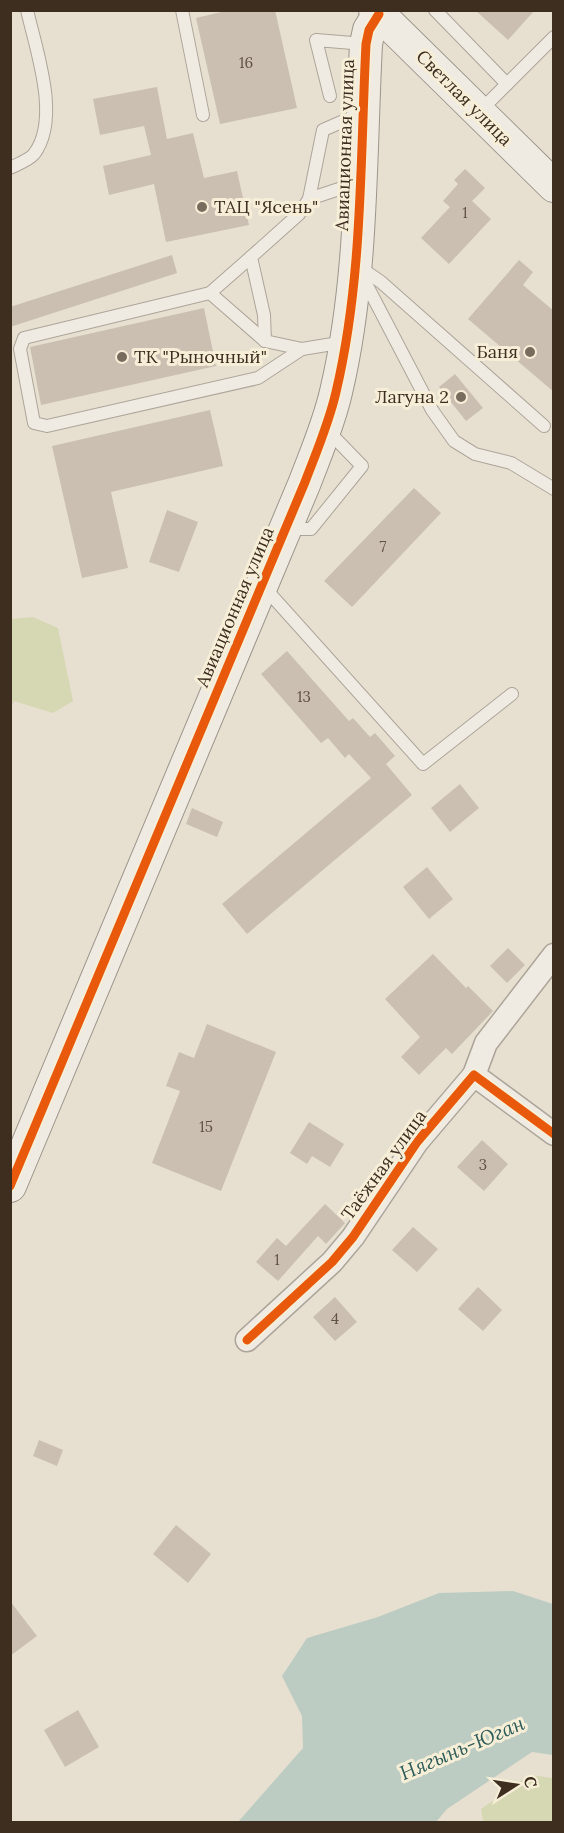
<svg xmlns="http://www.w3.org/2000/svg" width="564" height="1833" font-family="Lora,serif">
<rect width="100%" height="100%" fill="#e7e0d1"/>
<g fill="#d6d7b3">
<path d="M33 617 58 628 73 701 53 713 14 701 11 707V619Z"/>
<path d="M529 1775 553 1778V1822H483L481 1809Z"/>
</g>
<path fill="#bcccc2" d="M513 1591 553 1604V1755L532 1752 447 1809 436 1822H238L303 1748 302 1716 282 1676 307 1638 378 1617 439 1593Z"/>
<g fill="#cbbfb2">
<path d="M230 10H275L297 108 220 124 196 18Z"/>
<path d="M475 10H535L508 40Z"/>
<path d="M157 87 167 139 193 133 204 178 237 171 249 225 166 242 154 184 109 195 103 166 151 155 144 126 100 135 93 99Z"/>
<path d="M465 169 485 188 472 201 491 219 449 264 421 238 450 207 443 201 458 184 454 180Z"/>
<path d="M172 255 177 273 10 327V307Z"/>
<path d="M519 260 533 272 523 285 554 311V392L468 319Z"/>
<path d="M204 308 216 366 41 405 30 347Z"/>
<path d="M455 374 483 408 466 421 439 387Z"/>
<path d="M210 410 223 466 111 492 128 568 82 578 52 446Z"/>
<path d="M414 488 441 513 352 607 324 581Z"/>
<path d="M167 510 198 522 179 572 149 562Z"/>
<path d="M287 651 349 721 353 718 370 737 375 733 395 756 386 764 412 795 247 934 222 904 371 778 349 754 345 758 328 738 321 743 261 674Z"/>
<path d="M460 784 479 808 450 832 431 808Z"/>
<path d="M192 808 223 822 217 837 186 824Z"/>
<path d="M427 867 453 899 429 919 403 887Z"/>
<path d="M508 948 525 965 507 983 490 966Z"/>
<path d="M433 954 466 988 468 986 493 1011 452 1054 446 1048 419 1075 401 1057 420 1037 385 999Z"/>
<path d="M207 1024 276 1052 221 1191 152 1163 180 1091 166 1086 179 1052 194 1058Z"/>
<path d="M309 1122 344 1144 330 1167 312 1156 307 1164 290 1153Z"/>
<path d="M482 1140 508 1164 484 1191 457 1167Z"/>
<path d="M325 1204 345 1223 326 1244 318 1236 278 1281 256 1262 277 1238 286 1246Z"/>
<path d="M413 1227 438 1249 417 1272 392 1250Z"/>
<path d="M478 1287 502 1310 483 1331 458 1309Z"/>
<path d="M335 1297 357 1322 335 1341 313 1317Z"/>
<path d="M39 1440 63 1450 57 1466 33 1456Z"/>
<path d="M176 1525 211 1554 188 1583 153 1554Z"/>
<path d="M10 1601 37 1636 10 1656Z"/>
<path d="M78 1710 99 1747 65 1767 44 1730Z"/>
</g>
<g fill="none" stroke-linecap="round" stroke-linejoin="round">
<defs>
<g id="lane">
<path d="M182 10 203 115"/>
<path d="M435 10 507 84"/>
<path d="M330 96 316 40 365 44"/>
<path d="M479 112 554 37"/>
<path d="M10 168C18 164 29 160 34 154 61 119 36 50 27 10"/>
<path d="M309 199 360 182"/>
<path d="M251 257 210 293 24 338 20 349 34 423 47 426 258 378 302 349"/>
<path d="M358 266 381 282 544 426"/>
<path d="M362 276 432 410 454 441 475 454 511 463 554 489"/>
<path d="M210 293 265 341 302 349 345 342"/>
<path d="M265 341 264 315 251 257 299 214 309 199 323 130 362 113"/>
<path d="M287 529H311L362 466 328 431"/>
<path d="M263 586 423 764 512 694"/>
</g>
<g id="street">
<path d="M474 1075 486 1043 554 955"/>
<path d="M247 1340 332 1262 353 1237 417 1142 474 1075 554 1134"/>
</g>
<g id="secondary">
<path d="M375 10 554 186"/>
<path d="M10 1186 305 482C316 453 329 423 336 392 363 278 360 160 366 44L369 30 379 14"/>
</g>
</defs>
<use href="#lane" stroke="#ada599" stroke-width="14"/>
<use href="#street" stroke="#ada599" stroke-width="25"/>
<use href="#secondary" stroke="#9c958a" stroke-width="34"/>
<use href="#lane" stroke="#efebe3" stroke-width="12"/>
<use href="#street" stroke="#efebe3" stroke-width="22"/>
<use href="#secondary" stroke="#efebe3" stroke-width="32"/>
<defs>
<g id="cycleway">
<path d="M10 1186 305 482C316 453 329 423 336 392 363 278 360 160 366 44L369 30 379 14"/>
<path d="M247 1340 332 1262 353 1237 417 1142 474 1075 554 1134"/>
</g>
</defs>
<use href="#cycleway" stroke="#f7eed8" stroke-width="13"/>
<use href="#cycleway" stroke="#e8590c" stroke-width="9"/>
</g>
<g fill="#786c5e" stroke="#f7eed8" stroke-width="2">
<circle cx="202" cy="207" r="6"/>
<circle cx="530" cy="352" r="6"/>
<circle cx="122" cy="357" r="6"/>
<circle cx="461" cy="397" r="6"/>
</g>
<g text-anchor="middle" stroke-width="6" stroke-linejoin="round" paint-order="stroke">
<g font-size="15" fill="#605244">
<text x="246" y="68">16</text>
<text x="465" y="218">1</text>
<text x="383" y="552">7</text>
<text x="304" y="702">13</text>
<text x="206" y="1132">15</text>
<text x="483" y="1170">3</text>
<text x="277" y="1265">1</text>
<text x="335" y="1324">4</text>
</g>
<g font-size="18" fill="#3d2e20" stroke="#f7eed8">
<text transform="translate(464 98) rotate(45)" y="6">Светлая улица</text>
<text transform="translate(345 145) rotate(-88)" y="6">Авиационная улица</text>
<text transform="translate(235 607) rotate(-67)" y="6">Авиационная улица</text>
<text transform="translate(384 1165) rotate(-54)" y="6">Таёжная улица</text>
</g>
<g font-size="18" fill="#3d2e20" stroke="#f7eed8" text-anchor="start">
<text x="214" y="213">ТАЦ "Ясень"</text>
<text x="518" y="358" text-anchor="end">Баня</text>
<text x="134" y="363">ТК "Рыночный"</text>
<text x="449" y="403" text-anchor="end">Лагуна 2</text>
</g>
<g font-size="20" font-style="italic" fill="#2f5d5a" stroke="#f7eed8">
<text transform="translate(462 1748) rotate(-23)" y="7">Нягынь-Юган</text>
</g>
</g>
<rect width="564" height="1833" fill="none" stroke="#3d2e20" stroke-width="24"/>
<g transform="translate(516 1785) rotate(78)" stroke="#f7eed8" stroke-width="4.5" paint-order="stroke">
<path d="M0-4.5L10 22L0 15L-10 22Z" fill="#3d2e20"/>
<text y="-9" font-size="16" font-weight="bold" text-anchor="middle" fill="#3d2e20">С</text>
</g>
</svg>
